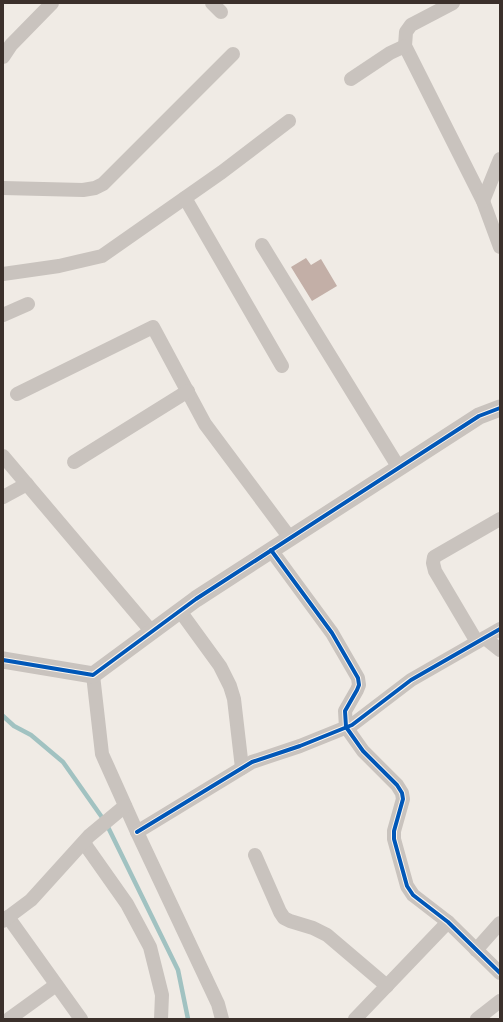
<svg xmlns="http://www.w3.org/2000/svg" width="503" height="1022" font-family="'Titillium Web',sans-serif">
<rect width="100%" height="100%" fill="#f0ebe5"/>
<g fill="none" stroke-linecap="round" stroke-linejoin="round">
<path stroke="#a1c2c1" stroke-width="4.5" d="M3 716 14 726 31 735 63 762 106 823 178 970 188 1019"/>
</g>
<path fill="#c3afa7" d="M306 258 311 265 321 259 337 286 312 301 291 267Z"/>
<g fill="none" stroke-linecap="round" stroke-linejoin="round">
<g stroke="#c9c3be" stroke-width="14">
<path d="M212 3 221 12"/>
<path d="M453 3 411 25 406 32 405 46 483 201 500 247"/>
<path d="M3 57 11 45 52 3"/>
<path d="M351 79 390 53 405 46"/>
<path d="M3 188 83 190 95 188 103 184 233 54"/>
<path d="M185 198 282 366"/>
<path d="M483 201 500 159"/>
<path d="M262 245 399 468"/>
<path d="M3 274 59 266 102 256 222 172 289 121"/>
<path d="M3 315 28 304"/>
<path d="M17 394 153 327 205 424 290 538"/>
<path d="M3 456 152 632"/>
<path d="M74 462 188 391"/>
<path d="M3 497 27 484"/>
<path d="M271 550 332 633 358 678 359 685 357 690 345 711 346 727 363 751 397 785 402 793 403 799 394 831V839L407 886 413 895 448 922 500 973"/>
<path d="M180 611 220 666 230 686 234 699 242 768"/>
<path d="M485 638 500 650"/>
<path d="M477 642 435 571 433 563 434 557 500 519"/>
<path d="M93 675 102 754 137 832 218 1004 222 1019"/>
<path d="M137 832 252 762 300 746 352 725 411 680 500 629"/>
<path d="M84 843 127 904 150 947 162 995 161 1019"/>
<path d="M255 855 280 912 284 918 290 921 313 928 327 935 387 986"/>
<path d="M8 917 81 1019"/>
<path d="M3 921 31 900 89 836 125 806"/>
<path d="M476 950 500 923"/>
<path d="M9 1019 56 985"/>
<path d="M355 1019 448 922"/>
<path d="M477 1019 500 1001"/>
</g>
<path stroke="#c9c3be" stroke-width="17" d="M3 660 93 675 196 599 479 416 500 408"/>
<defs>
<g id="cycleway">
<path d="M271 550 332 633 358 678 359 685 357 690 345 711 346 727 363 751 397 785 402 793 403 799 394 831V839L407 886 413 895 448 922 500 973"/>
<path d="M3 660 93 675 196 599 479 416 500 408"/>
<path d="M137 832 252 762 300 746 352 725 411 680 500 629"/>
</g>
</defs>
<use href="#cycleway" stroke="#fbf5ee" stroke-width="6"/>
<use href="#cycleway" stroke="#0057b8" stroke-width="4"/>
</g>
<rect width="503" height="1022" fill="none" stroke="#3b302b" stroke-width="8"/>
</svg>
